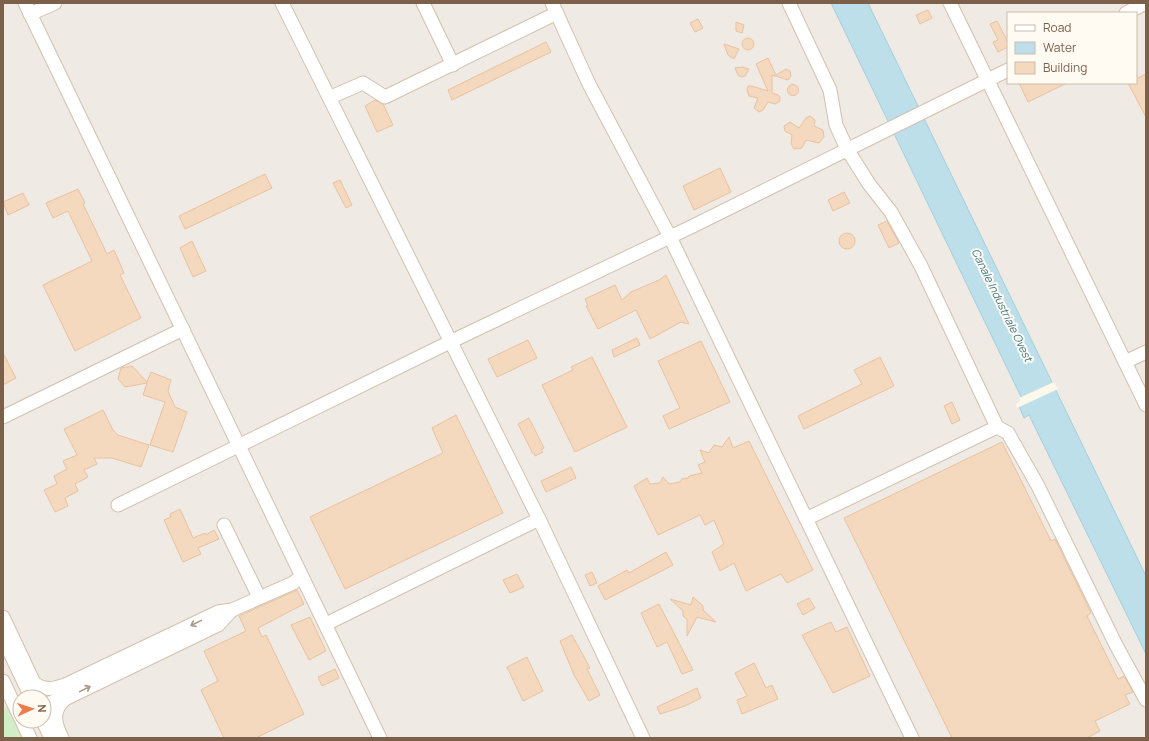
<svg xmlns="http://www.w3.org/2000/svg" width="1149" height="741" font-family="Manrope,sans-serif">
<rect width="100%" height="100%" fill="#fef8ea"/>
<g fill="#efeae3" fill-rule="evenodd">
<path d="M3 3H831L1023 401 1025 418 1029 415 1146 654V738H3ZM20 697H44V721H20Z"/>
<path d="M868 3H1146V576ZM1008 13H1136V83H1008Z"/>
</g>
<path fill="#d3eec6" d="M7 707 22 738H3V709Z"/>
<path fill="#bcdfea" stroke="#a1cedd" d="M831 3H868L1146 576V654L1029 415 1024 418 1018 404 1023 401Z"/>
<path fill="#fef8ea" d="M1054 382 1058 389 1017 408 1016 404 1020 401 1019 398Z"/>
<g fill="#f5d9bf" stroke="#e9c19e">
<path d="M928 10 932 18 920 24 916 15Z"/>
<path d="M698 19 703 28 695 32 690 23Z"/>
<path d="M997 21 1008 42V47L998 52 993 42 998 40 990 24Z"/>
<path d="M736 22 744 25 742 33 736 31Z"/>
<circle cx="748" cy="44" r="6"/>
<path d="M546 42 551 52 452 100 448 90Z"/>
<path d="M724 44 739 49 734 59 728 55Z"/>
<path d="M768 58 776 75 786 69 790 71 791 76 788 80 772 75V93L778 95 780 97V101L775 104 768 102 763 110 759 112 754 108 758 98 749 96 747 90 748 86H752L768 91 756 64Z"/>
<path d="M742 67 749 69 745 76 741 77 738 75 735 68Z"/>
<path d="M1146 74V117L1128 83H1136V79Z"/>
<path d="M1019 83H1067L1028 102Z"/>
<circle cx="793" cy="90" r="5.5"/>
<path d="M375 100 383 104 393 125 377 132 365 106Z"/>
<path d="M810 116 815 120 814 126 823 130 824 137 819 143 806 140 802 148 794 149 791 144 792 135 785 131 784 126 790 122 799 128 806 118Z"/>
<path d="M720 168 731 192 694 210 683 186Z"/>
<path d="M265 174 272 188 185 229 179 216Z"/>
<path d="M340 180 352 205 346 208 333 183Z"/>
<path d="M78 189 85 203 83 204 107 254 114 250 124 273 120 275 141 318 75 351 43 285 92 261 68 211 53 218 46 203Z"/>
<path d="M844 192 850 203 833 211 828 200Z"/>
<path d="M23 193 29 205 8 215 3 202Z"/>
<path d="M887 221 899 243 889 248 878 225Z"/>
<circle cx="847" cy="241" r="8"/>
<path d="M192 241 206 271 193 277 180 248Z"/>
<path d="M666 275 689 324 681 322 650 339 636 310 598 329 586 306H588L585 299 615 285 622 300 631 292 659 280Z"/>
<path d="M637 338 640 345 614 357 612 350Z"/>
<path d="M528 340 537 358 497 377 488 359Z"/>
<path d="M701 341 730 402 669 429 663 416 680 408 658 361Z"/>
<path d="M3 353 16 378 3 385Z"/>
<path d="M592 357 627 427 575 452 542 385 573 370 571 367Z"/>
<path d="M880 357 894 386 804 429 798 416 862 384 854 370Z"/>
<path d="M132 366 147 382 151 372 171 380 168 391 175 407 187 412 173 452 150 445 165 402 143 395 147 383 125 387 118 379 121 368Z"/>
<path d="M952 402 960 420 952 424 944 406Z"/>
<path d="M103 410 113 430 118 435 149 445 141 467 112 458H94L97 464 84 470 88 477 75 484 78 491 65 498 68 506 55 512 44 490 57 484 54 476 67 469 63 461 77 455 64 429Z"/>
<path d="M456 415 503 513 345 589 310 517 443 453 432 428Z"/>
<path d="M529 418 544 448 541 450 543 452 535 456 534 453 533 454 518 424Z"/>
<path d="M729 437 733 448 749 441 813 570 787 583 781 574 746 591 734 563 720 571 712 552 724 544 714 520 705 525 700 515 658 535 634 486 647 478 650 484 660 483 663 477 669 484 680 482 682 479 688 478 689 476 702 473 698 465 705 462 700 450 709 453 714 445 722 447Z"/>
<path d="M1002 442 1051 541 1055 539 1091 613 1087 616 1118 679 1124 676 1133 692 1125 695 1130 704 1095 721 1100 731 1087 738H952L844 518Z"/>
<path d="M571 467 576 478 546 492 541 481Z"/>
<path d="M180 509 193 538 205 533 206 535 214 530 219 539 198 548 201 554 183 562 164 520 171 517 170 514Z"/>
<path d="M666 552 673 565 605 600 598 586 627 570 629 573Z"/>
<path d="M592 572 597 583 590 586 585 575Z"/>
<path d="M517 574 524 587 510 593 503 580Z"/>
<path d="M297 590 304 604 258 628 262 637 266 635 304 714 256 738H224L201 690 218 681 204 651 246 631 239 616Z"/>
<path d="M693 597 703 606V610L716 622 697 617 687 636V619L683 616V611L670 599 691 605Z"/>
<path d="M809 598 815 608 803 615 797 604Z"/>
<path d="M659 604 693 670 682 674 667 642 657 647 641 613Z"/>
<path d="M310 617 326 651 309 660 291 625Z"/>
<path d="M831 622 836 632 847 627 870 676 833 693 802 635Z"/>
<path d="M572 635 590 668 587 669 600 695 589 701 574 675 560 641Z"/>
<path d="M527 657 543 691 523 701 507 667Z"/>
<path d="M754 663 766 688 772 685 778 699 742 714 737 700 747 696 735 673Z"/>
<path d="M335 669 339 678 322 686 318 677Z"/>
<path d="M697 688 701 698 685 706 660 714 657 707Z"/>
</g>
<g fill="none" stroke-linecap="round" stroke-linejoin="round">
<defs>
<g id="minor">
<path d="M25 3 380 738"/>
<path d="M282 3 539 519 643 738"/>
<path d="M423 3 453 65"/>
<path d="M552 3 589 84 670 237 912 738"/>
<path d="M789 3 830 90 836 125 847 149 869 184 891 212 921 266 997 427"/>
<path d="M950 3 1146 405"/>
<path d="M1126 13 1146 3"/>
<path d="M30 14 55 3"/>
<path d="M331 97 363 83 385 97 557 13"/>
<path d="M1125 362 1146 352"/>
<path d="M3 417 183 329"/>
<path d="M118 505 450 342 693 226 1008 70"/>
<path d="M806 519 997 427 1008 433 1038 486 1116 645 1146 700"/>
<path d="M224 525 259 597"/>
<path d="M3 617 34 683C45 691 53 689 65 685L218 612 232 610 293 583 301 577"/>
<path d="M326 624 539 519"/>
<path d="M3 638 31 697"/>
<path d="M3 681 20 717"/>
<path d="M44 705 65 697"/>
<path d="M22 721 30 738"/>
<path d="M43 721 51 738"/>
<path d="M62 738C55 724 51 711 65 699L218 625 232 610"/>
</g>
</defs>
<use href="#minor" stroke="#d2c1ad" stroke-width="15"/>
<use href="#minor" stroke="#fff" stroke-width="13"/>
</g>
<defs><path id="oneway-shaft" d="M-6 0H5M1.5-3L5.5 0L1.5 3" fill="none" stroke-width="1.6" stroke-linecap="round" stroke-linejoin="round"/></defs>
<g stroke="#aa9889">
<use href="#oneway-shaft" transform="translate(196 623) rotate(154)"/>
<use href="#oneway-shaft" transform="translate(85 689) rotate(-26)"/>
</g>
<g text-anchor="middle" stroke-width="4" stroke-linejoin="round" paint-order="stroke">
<g font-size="11" font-style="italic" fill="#3f7789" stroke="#fffbf2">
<text transform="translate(1002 305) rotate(64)" y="4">Canale Industriale Ovest</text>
</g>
</g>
<rect width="1149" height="741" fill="none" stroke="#7c604a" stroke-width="8"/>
<rect x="1007" y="12" width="130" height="72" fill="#fffbf2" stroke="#cbbdaf"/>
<rect x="1015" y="25" width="20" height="6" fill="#ffffff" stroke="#cbbdaf"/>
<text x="1043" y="32" font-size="12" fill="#7c604a">Road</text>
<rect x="1015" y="42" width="20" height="12" fill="#bcdfea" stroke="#cbbdaf"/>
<text x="1043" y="52" font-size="12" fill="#7c604a">Water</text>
<rect x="1015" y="62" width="20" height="12" fill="#f5d9bf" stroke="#cbbdaf"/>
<text x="1043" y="72" font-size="12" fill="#7c604a">Building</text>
<g transform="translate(32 709) rotate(87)"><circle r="19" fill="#fffbf2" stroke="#cbbdaf"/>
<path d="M0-3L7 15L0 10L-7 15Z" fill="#ef7b48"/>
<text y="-6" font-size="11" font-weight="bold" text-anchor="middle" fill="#7c604a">N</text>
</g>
</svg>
